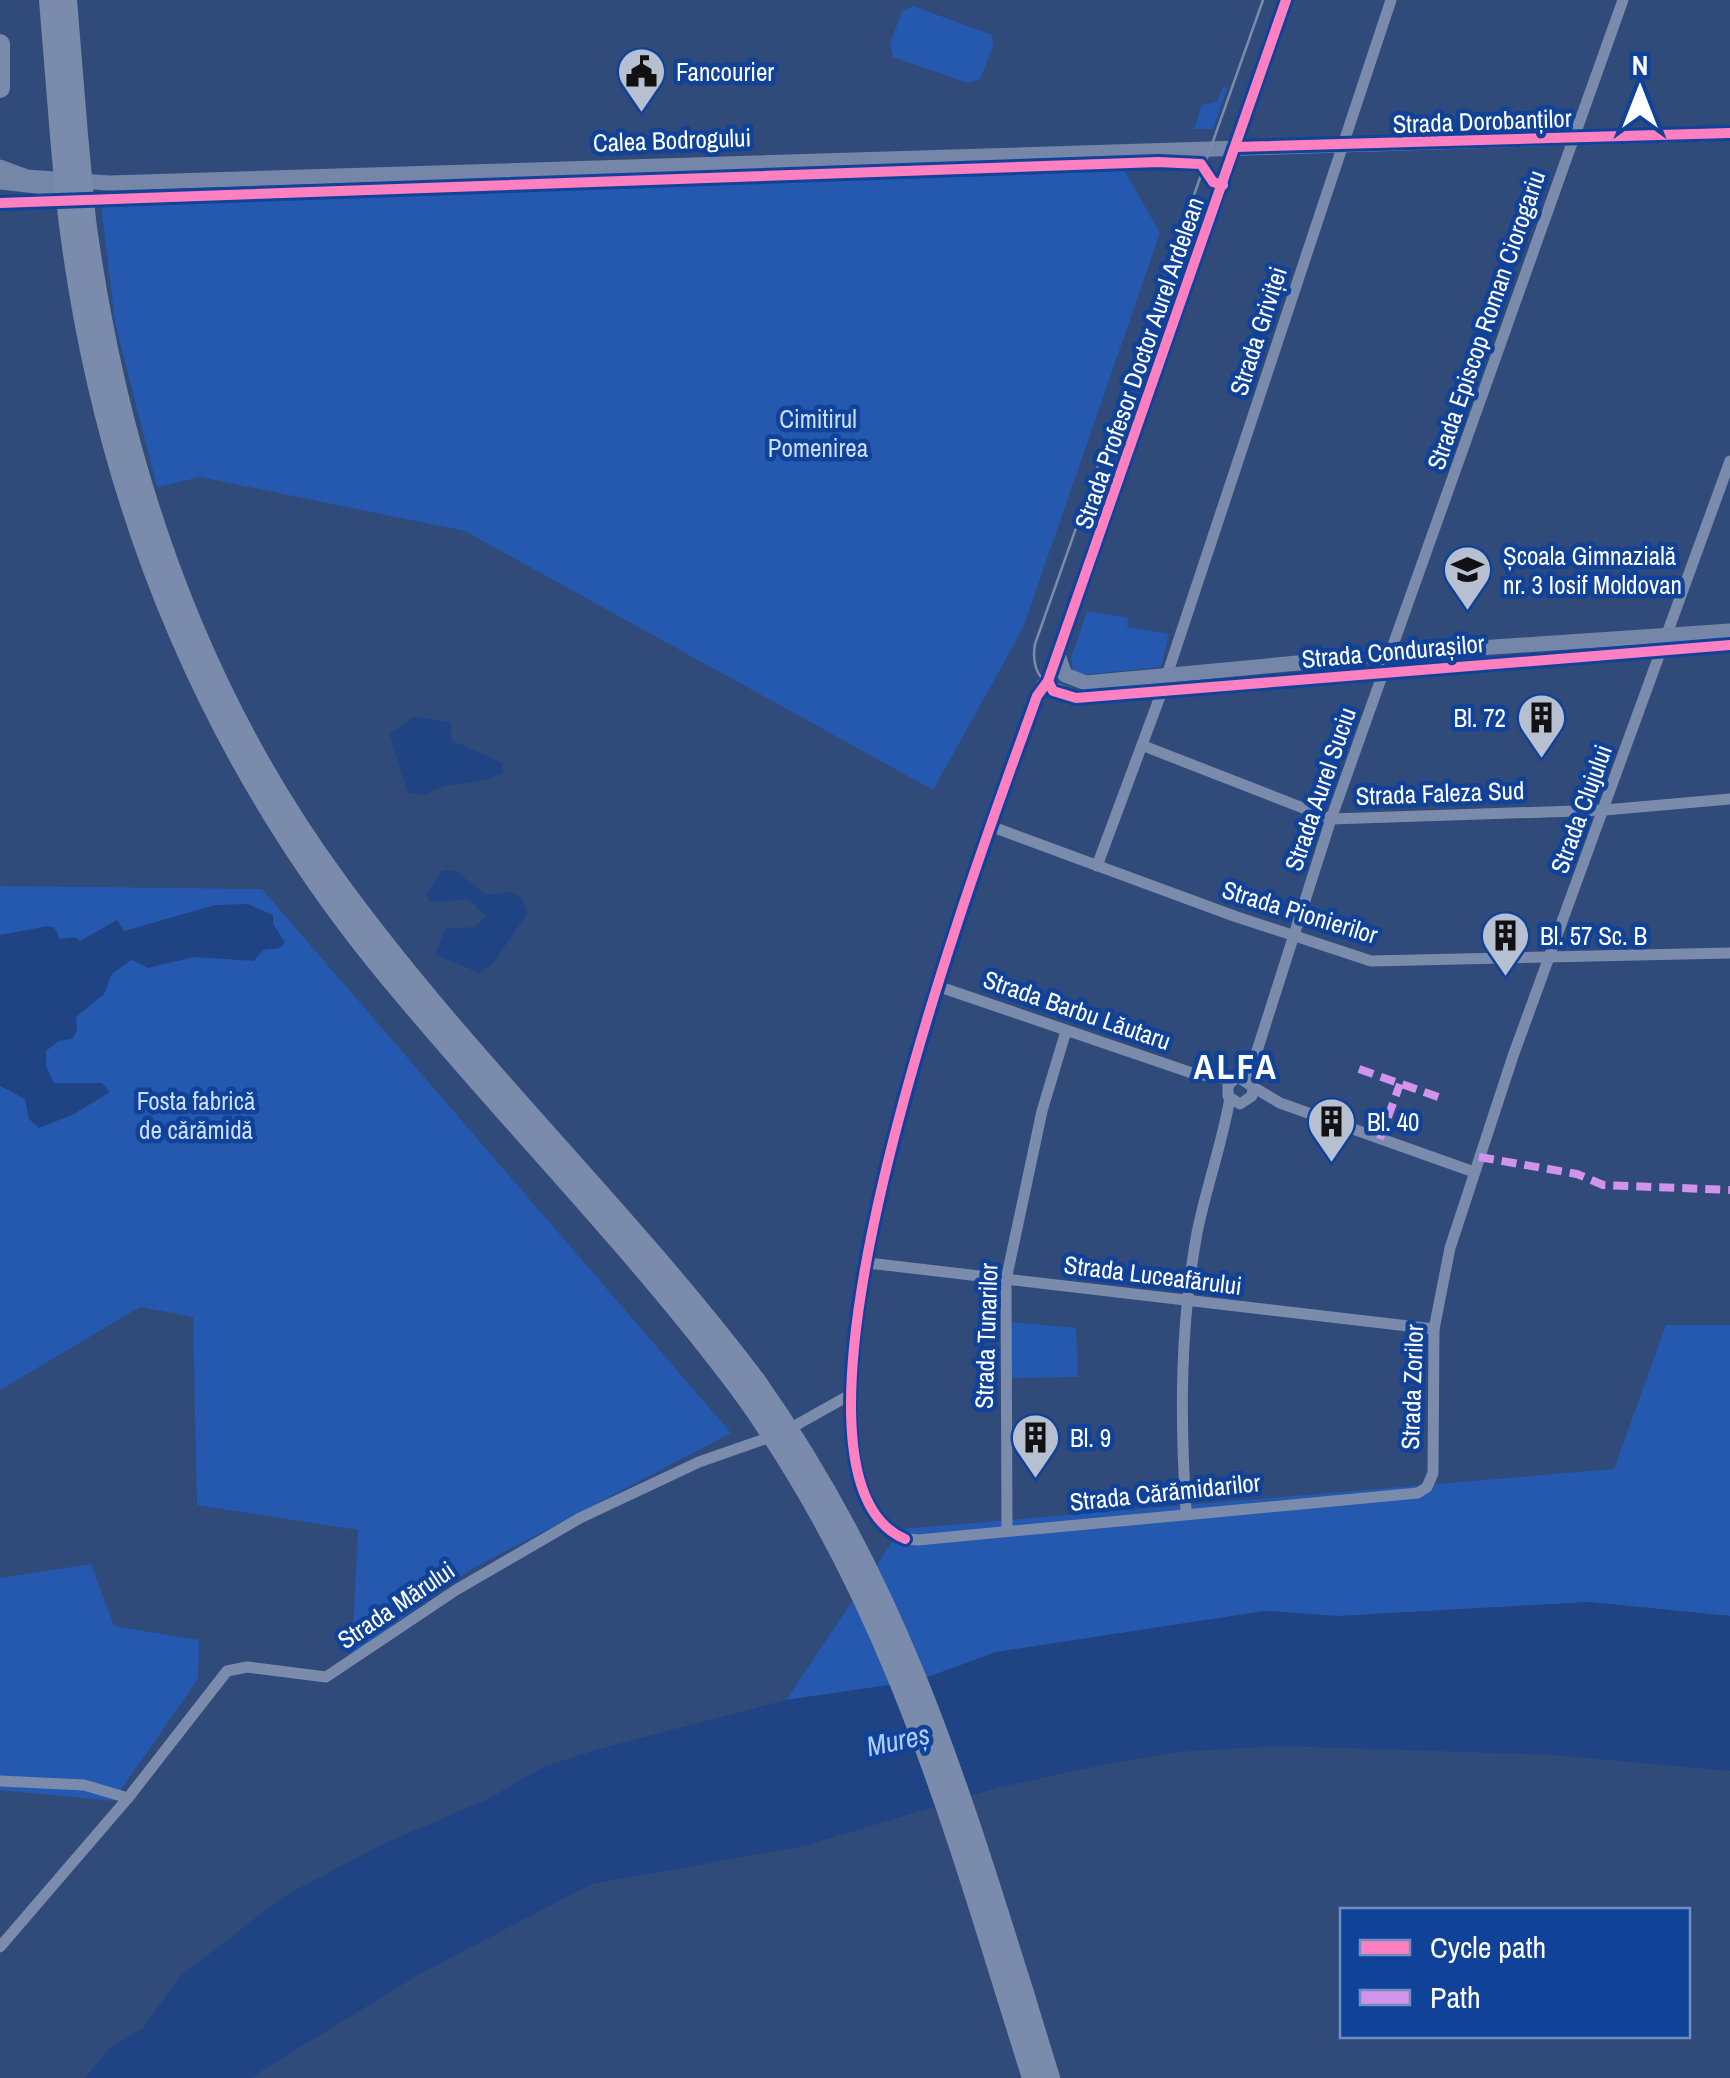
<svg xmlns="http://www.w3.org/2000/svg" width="1730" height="2078" font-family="'Archivo Narrow',sans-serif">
<rect width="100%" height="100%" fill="#304a7a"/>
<g fill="#2559b0">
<path d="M913 6 992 35 993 46 980 79 968 83 893 57 890 44 902 11Z"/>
<path d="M1223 87 1227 88 1213 129H1194L1202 105 1217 102Z"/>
<path d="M1122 166 1160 233 1023 628 933 790 465 531 200 477 157 487 115 322 101 204Z"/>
<path d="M1087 611 1129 618 1127 627 1169 634 1161 667 1082 675 1073 671 1071 658Z"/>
<path d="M0 886 262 889 731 1433 470 1570 352 1654 358 1530 197 1505 193 1317 140 1307 0 1390Z"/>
<path d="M1011 1322 1076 1328 1078 1377 1009 1378Z"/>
<path d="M1666 1325H1730V1616L1589 1602 1339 1616 1265 1611 996 1652 917 1681 786 1700 901 1529 1614 1469Z"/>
<path d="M91 1564 114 1626 199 1640 198 1679 113 1801 0 1790V1578Z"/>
</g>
<g fill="#204483">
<path d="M414 716 451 723V740L502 763 503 773C476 788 446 779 426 795L408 793 389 734Z"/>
<path d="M443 870 456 871 486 895 510 892 521 897 527 914 493 963 480 973 436 955 445 929 475 927 486 916 469 900 429 902 427 893Z"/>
<path d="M248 904 273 915V924L285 942 280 948 263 950 254 961 194 957 148 968 131 960 112 974 104 994 76 1017 77 1031 72 1039 59 1041 46 1051V1066L54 1083H102L110 1092 74 1114 39 1128 29 1119 25 1099 0 1086V935L48 926 54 927 60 939 75 937 80 941 117 920 124 931 215 905Z"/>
<path d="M1589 1602 1730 1616V1771L1553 1755 1280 1746 1176 1752 1083 1769 997 1788 804 1846 592 1884 423 1972 250 2078H85L109 2049 143 2028 180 1976 283 1897 381 1845 490 1798 543 1767 599 1749 786 1700 917 1681 996 1652 1265 1611 1339 1616Z"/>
</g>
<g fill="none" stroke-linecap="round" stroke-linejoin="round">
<g stroke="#7a8bac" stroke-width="11">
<path d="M1167 675 1391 0"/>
<path d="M1048 681 1042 684C987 834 779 1385 875 1514 887 1530 897 1539 918 1540L1418 1493 1427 1487 1433 1473 1434 1329 1450 1248 1513 1056 1730 461"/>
<path d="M1144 746 1331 819 1605 810 1730 799"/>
<path d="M990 826 1234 916 1371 961 1730 953"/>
<path d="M1097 866 1162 691"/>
<path d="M937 986 1192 1073 1232 1080"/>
<path d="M1238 1077 1253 1087 1252 1096 1240 1104 1228 1096V1086L1253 1057"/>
<path d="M1251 1082 1256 1054 1331 819 1623 0"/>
<path d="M1253 1087 1280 1103 1474 1172"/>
<path d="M868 1263 1434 1329"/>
<path d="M1186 1511C1180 1417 1180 1326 1197 1233 1206 1188 1222 1144 1230 1098"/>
<path d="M1007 1531 1006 1280 1042 1111 1066 1031"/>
<path d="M0 1781 84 1785 128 1798"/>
<path d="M0 1947 128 1798 227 1671 247 1667 326 1677 456 1590 580 1518 699 1462 782 1433 848 1396"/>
</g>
<g stroke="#7586a8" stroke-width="15">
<path d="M1286 0 1049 679 1050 688 1076 698 1730 645"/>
<path d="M0 167 27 177 109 183 1730 133"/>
<path d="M0 182 71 190"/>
<path d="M1058 655 1065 675 1086 683 1404 653 1730 631"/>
</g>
<g stroke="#7b8bab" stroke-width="20">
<path d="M49 0 60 136"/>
<path d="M67 0 78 135"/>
<path d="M0 44V88"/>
<path d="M65 191C96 478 197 740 379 965 497 1110 630 1242 742 1392"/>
<path d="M86 220C118 457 192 682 334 877 462 1055 624 1206 756 1381"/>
<path d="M1024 1993 1050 2078"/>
<path d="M1007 1998 1032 2078"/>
</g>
<path stroke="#7b8bab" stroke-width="2.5" d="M1263 0 1035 644C1030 673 1046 692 1075 693L1730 642"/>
<g stroke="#7b8bab" stroke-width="20">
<path d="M78 135 86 220"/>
<path d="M60 136 65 191"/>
<path d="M756 1381C895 1578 953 1766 1024 1993"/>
<path d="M742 1392C877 1579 940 1781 1007 1998"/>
</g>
<g stroke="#d193ec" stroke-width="8" stroke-dasharray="15 8" stroke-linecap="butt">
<path d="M1359 1069 1444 1099"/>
<path d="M1380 1139 1400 1084"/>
<path d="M1479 1157 1577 1174 1603 1185 1730 1190"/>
</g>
<defs>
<g id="cycleway">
<path d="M1236 147 1730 133"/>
<path d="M0 203 1158 162 1201 164 1213 182 1223 185"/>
<path d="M1048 681 1053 691 1076 698 1730 645"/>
<path d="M905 1539C743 1471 993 820 1037 696L1048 681 1286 0"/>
</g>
</defs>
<use href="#cycleway" stroke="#104299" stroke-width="16"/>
<use href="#cycleway" stroke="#ff80c0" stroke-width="10"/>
</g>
<defs>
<symbol id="civic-pin" viewBox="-11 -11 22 30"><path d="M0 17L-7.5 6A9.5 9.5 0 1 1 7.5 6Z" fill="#b7c0d0" stroke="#104299"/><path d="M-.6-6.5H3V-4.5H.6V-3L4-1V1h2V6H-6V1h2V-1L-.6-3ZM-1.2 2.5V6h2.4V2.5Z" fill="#111"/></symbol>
<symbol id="school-pin" viewBox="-11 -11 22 30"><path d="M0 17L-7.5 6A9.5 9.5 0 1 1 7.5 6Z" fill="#b7c0d0" stroke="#104299"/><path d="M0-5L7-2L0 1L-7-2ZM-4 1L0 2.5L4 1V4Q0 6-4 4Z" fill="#111"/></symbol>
<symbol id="building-pin" viewBox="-11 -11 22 30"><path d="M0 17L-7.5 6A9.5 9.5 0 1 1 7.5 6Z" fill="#b7c0d0" stroke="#104299"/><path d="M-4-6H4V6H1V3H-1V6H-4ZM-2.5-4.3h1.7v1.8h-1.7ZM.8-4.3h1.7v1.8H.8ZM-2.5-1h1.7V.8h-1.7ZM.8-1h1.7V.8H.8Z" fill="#111"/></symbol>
</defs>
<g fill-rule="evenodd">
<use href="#civic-pin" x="614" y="44" width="55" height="75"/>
<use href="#school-pin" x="1440" y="542" width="55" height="75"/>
<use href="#building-pin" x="1514" y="690" width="55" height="75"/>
<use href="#building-pin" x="1478" y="908" width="55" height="75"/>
<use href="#building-pin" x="1304" y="1094" width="55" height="75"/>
<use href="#building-pin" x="1008" y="1410" width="55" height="75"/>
</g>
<g text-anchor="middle" stroke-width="9" stroke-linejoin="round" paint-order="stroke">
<g font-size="25" fill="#fff" stroke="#104299" text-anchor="start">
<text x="676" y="81">Fancourier</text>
<text x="1503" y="565">Școala Gimnazială<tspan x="1503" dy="29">nr. 3 Iosif Moldovan</tspan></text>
<text x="1506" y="727" text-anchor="end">Bl. 72</text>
<text x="1540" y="945">Bl. 57 Sc. B</text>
<text x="1367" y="1131">Bl. 40</text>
<text x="1070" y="1447">Bl. 9</text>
</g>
<g font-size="25" fill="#fff" stroke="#104299">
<text transform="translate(1482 121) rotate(-2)" y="9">Strada Dorobanților</text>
<text transform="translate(672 140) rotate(-2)" y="9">Calea Bodrogului</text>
<text transform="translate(1486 320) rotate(-71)" y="9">Strada Episcop Roman Ciorogariu</text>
<text transform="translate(1258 331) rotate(-72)" y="9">Strada Griviței</text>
<text transform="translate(1139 363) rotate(-71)" y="9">Strada Profesor Doctor Aurel Ardelean</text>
<text transform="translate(1393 651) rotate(-5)" y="9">Strada Condurașilor</text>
<text transform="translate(1320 789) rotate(-71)" y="9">Strada Aurel Suciu</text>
<text transform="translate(1440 793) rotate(-2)" y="9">Strada Faleza Sud</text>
<text transform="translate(1581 809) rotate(-70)" y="9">Strada Clujului</text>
<text transform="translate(1300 912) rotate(17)" y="9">Strada Pionierilor</text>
<text transform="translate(1077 1010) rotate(19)" y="9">Strada Barbu Lăutaru</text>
<text transform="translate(1153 1275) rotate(7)" y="9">Strada Luceafărului</text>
<text transform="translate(986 1336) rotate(-88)" y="9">Strada Tunarilor</text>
<text transform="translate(1412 1387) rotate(-88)" y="9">Strada Zorilor</text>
<text transform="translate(1165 1492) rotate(-6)" y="9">Strada Cărămidarilor</text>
<text transform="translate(396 1605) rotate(-34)" y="9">Strada Mărului</text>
</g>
<g font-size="25" fill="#cadefe" stroke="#104299">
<text x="818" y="428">Cimitirul<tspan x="818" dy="29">Pomenirea</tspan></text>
<text x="196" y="1110">Fosta fabrică<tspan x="196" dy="29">de cărămidă</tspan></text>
</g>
<g font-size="28" font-style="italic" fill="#aeccfb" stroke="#104299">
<text transform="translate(898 1740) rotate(-12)" y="10">Mureș</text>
</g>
<g font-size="35" font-weight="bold" letter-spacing="2.5" fill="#fff" stroke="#104299">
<text x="1236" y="1079">ALFA</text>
</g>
</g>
<rect x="1340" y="1908" width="350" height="130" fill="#104299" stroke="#708ec2" stroke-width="2.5"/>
<rect x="1360" y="1940" width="50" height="15" fill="#ff80c0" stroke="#708ec2" stroke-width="2.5"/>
<text x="1430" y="1958" font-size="30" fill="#ffffff">Cycle path</text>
<rect x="1360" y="1990" width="50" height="15" fill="#d193ec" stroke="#708ec2" stroke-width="2.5"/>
<text x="1430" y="2008" font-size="30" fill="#ffffff">Path</text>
<g transform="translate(1640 90)" stroke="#104299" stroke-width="8" paint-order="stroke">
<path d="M0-8L18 38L0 25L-18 38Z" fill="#ffffff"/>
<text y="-15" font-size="28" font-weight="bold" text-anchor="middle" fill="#ffffff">N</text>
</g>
</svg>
